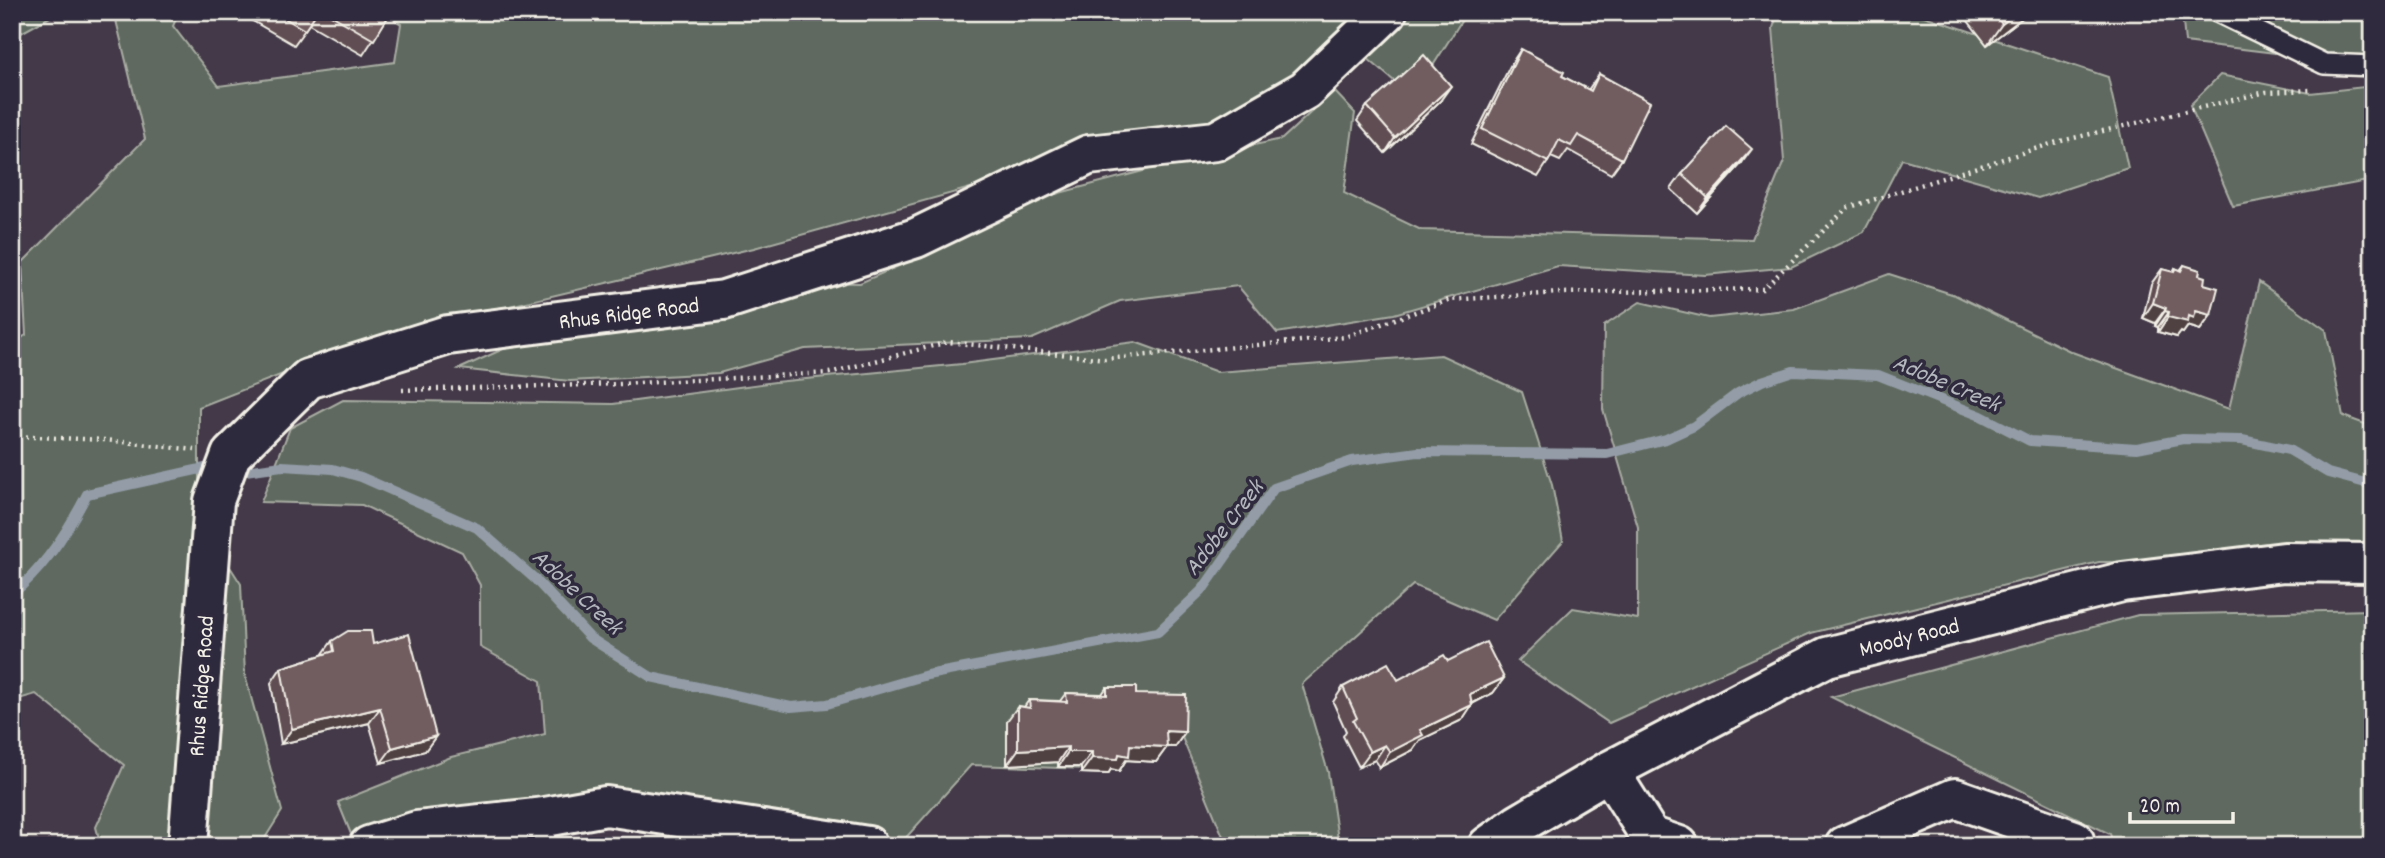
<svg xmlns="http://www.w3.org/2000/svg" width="2385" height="858" font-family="Dekko,sans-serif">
<rect width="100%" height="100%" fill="#433948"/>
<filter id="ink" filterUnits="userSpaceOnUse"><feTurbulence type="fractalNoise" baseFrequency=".0143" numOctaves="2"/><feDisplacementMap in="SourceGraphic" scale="14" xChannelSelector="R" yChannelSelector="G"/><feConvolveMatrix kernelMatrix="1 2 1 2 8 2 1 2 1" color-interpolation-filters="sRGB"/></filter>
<g filter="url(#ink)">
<g fill="#5e695e" stroke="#a9ada3" stroke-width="2">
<path d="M12 12H59L12 38Z"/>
<path d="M117 12H179L173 26 219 86 395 62 401 24 384 12H1358L1265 106 754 248 467 316 373 348 283 374 199 407V518L241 584 245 675 282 811 260 846H101L96 827 124 765 36 694 12 701V344L26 335 22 263 145 139 115 16Z"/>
<path d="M1413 12H1467L1427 75 1394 81 1367 58Z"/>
<path d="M1778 12H1912L2108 77 2128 168 2038 198 1902 159 1864 232 1791 267 1705 275 1558 266 1394 314 1277 333 1238 286 1120 301 1032 339 805 349 719 373 570 381 459 369 563 322 715 280 860 283 960 239 1044 197 1189 159 1282 139 1334 91 1355 113 1344 193 1421 230 1752 239 1784 161 1773 28Z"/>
<path d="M2182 12H2373V55L2325 59 2185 42Z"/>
<path d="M2220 75 2310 93 2373 86V180L2233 206 2190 105Z"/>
<path d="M1889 274 1955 295 2072 352 2229 409 2259 282 2326 330 2343 416 2373 427V561L2099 562 1811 633 1609 723 1518 661 1573 608 1638 619V527L1603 409 1604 326 1640 302 1709 318 1794 309Z"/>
<path d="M1135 342 1217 372 1441 355 1522 392 1552 485 1563 541 1494 620 1413 585 1302 684 1328 772 1339 846H1227L1164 694 1120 770 971 765 903 841 792 822 619 787 353 839 338 802 451 757 545 734 541 681 480 647V585L462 552 362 505 261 502 290 428 343 400 613 404 775 382 962 364Z"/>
<path d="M2373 610V846H2114L2110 834 1831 697 2138 615Z"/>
</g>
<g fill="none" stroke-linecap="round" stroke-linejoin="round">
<g stroke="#949ca8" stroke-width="10">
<path d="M238 472 282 466 333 469 361 477 477 528 535 579 590 638 651 677 791 707 827 704 927 675 1158 632 1203 589 1274 488 1352 461 1418 452 1607 454 1666 439 1694 426 1738 393 1762 381 1793 371 1878 375 1981 416 2030 441 2137 448 2183 439 2242 440 2289 450 2328 473 2373 485"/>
<path d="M12 594C44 569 69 529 87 494L214 466"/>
</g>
<defs>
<g id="lane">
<path d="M2217 12 2324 64 2373 66"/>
<path d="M544 846 545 817"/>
</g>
<g id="street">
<path d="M1609 771 1650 836 1679 846"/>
<path d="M188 846 214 501 231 455 308 379 448 335 724 300 916 238 1088 155 1216 141 1305 90 1387 12"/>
<path d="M1845 846 1955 798 2074 840 2076 846"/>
</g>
<g id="secondary">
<path d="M369 846 417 831 545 817 606 806 868 846"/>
<path d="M1488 846 1519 824 1609 771 1827 657 2122 582 2284 562 2373 563"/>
</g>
</defs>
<use href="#lane" stroke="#f4f1e8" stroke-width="24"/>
<use href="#street" stroke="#f4f1e8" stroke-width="44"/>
<use href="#secondary" stroke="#f4f1e8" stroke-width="44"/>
<g stroke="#f4f1e8" stroke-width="4.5" stroke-dasharray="2 5" stroke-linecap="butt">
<path d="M402 390 620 384 829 373 948 342 1105 359 1345 337 1449 300 1559 293 1763 289 1847 208 2057 142 2266 92 2312 90"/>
<path d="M12 436 105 440 195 450"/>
</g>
<use href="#lane" stroke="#2f2a3d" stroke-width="19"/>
<use href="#street" stroke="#2f2a3d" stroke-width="38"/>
<use href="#secondary" stroke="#2f2a3d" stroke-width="38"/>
</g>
<g fill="#614e53" stroke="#f4f1e8" stroke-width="2">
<path d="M237 12H391L363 55 309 24 294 45Z"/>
<path d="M1961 12H2030L1987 45Z"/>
<path d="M1521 49 1562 76 1588 90 1599 74 1622 159 1611 174 1568 150 1560 161 1551 157 1538 177 1471 144 1511 64Z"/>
<path d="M1440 101 1385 153 1357 121 1367 106Z"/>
<path d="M1741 164 1697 213 1671 189 1682 174Z"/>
<path d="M2184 265 2199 275 2204 284 2211 315 2200 330 2188 326 2183 333 2181 332 2177 337 2158 332V327L2155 326V323L2143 318 2151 284 2162 269 2173 272 2175 268 2180 270Z"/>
<path d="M332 641 436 736 425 751 381 763 369 723 281 744 271 683 281 668 322 655Z"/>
<path d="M1448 661 1504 678 1493 693 1472 704 1462 720 1420 740 1413 750 1380 767 1375 760 1359 767 1343 736 1346 731 1333 702 1343 687 1398 680Z"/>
<path d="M1107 687 1136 694 1185 732 1175 747H1167L1156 762 1126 760 1119 771 1111 769 1108 774 1081 773V767H1058V762L1007 765V721L1018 706 1024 707 1029 700 1060 701 1066 693 1102 694Z"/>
</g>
<g fill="#4f4043" stroke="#f4f1e8" stroke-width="2">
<path d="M2017 12H2030L1987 45 2002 24Z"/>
<path d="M1451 86 1440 101 1385 153 1395 138Z"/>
<path d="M1752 149 1741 164 1697 213 1708 198Z"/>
<path d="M2153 303 2166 308 2155 323 2143 318Z"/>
<path d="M2165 311 2169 312 2158 327 2155 326Z"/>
<path d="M2196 311 2211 315 2200 330 2188 326 2183 333 2181 332 2177 337 2158 332 2168 317 2189 316Z"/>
<path d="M1504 678 1493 693 1459 710 1470 694Z"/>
<path d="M1472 705 1462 720 1420 740 1413 750 1380 767 1390 752 1420 730Z"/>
<path d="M380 708 369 723 281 744 292 729Z"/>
<path d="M1166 731 1185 732 1175 747 1156 746Z"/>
<path d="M436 736 425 751 381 763 392 748Z"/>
<path d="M1130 745 1167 747 1156 762 1126 760 1119 771 1111 769 1108 774 1081 773 1092 758 1119 754Z"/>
<path d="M1385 745 1375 760 1359 767 1370 752Z"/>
<path d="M1068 747 1058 762 1007 765 1018 750Z"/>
<path d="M1068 752H1092L1081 767H1058Z"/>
</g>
<g fill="#715b60" stroke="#f4f1e8" stroke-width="2">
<path d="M274 12H317L305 30Z"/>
<path d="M326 12H391L374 40Z"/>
<path d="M1993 12H2017L2002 24Z"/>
<path d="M1521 49 1564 72 1562 76 1591 91 1599 74 1650 102 1622 159 1578 135 1571 146 1559 140 1548 162 1482 129Z"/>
<path d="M1424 55 1451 86 1395 138 1367 106Z"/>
<path d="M1726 126 1752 149 1708 198 1682 174Z"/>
<path d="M2184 265 2200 270 2199 275 2205 277 2204 284 2218 288 2211 315 2196 311 2194 318 2189 316 2188 322 2168 317 2169 312 2165 311 2166 308 2153 303 2162 269 2174 272 2175 268 2181 271Z"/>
<path d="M348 631H371L373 644 409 634 436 736 392 748 380 708 292 729 281 668 334 651 332 641Z"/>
<path d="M1486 642 1504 678 1470 694 1472 705 1420 730 1423 735 1390 752 1385 745 1370 752 1353 721 1357 718 1343 687 1388 663 1398 680 1444 655 1448 661Z"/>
<path d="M1107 687H1136V694L1186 695 1185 732 1166 731 1167 747 1130 745 1129 756 1119 754 1118 759 1092 758V752H1068V747L1018 750V706L1030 708 1029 700 1067 702 1066 693 1107 695Z"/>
</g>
</g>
<g text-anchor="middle" stroke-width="7" stroke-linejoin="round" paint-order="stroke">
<g font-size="23" fill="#f4f1e8" stroke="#2f2a3d">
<text transform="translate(629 312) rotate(-7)" y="8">Rhus Ridge Road</text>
<text transform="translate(1909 636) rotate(-14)" y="8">Moody Road</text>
<text transform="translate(200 686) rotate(-86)" y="8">Rhus Ridge Road</text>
</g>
<g font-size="24" font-style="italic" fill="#b4b8be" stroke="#2f2a3d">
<text transform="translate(1947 382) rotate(23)" y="8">Adobe Creek</text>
<text transform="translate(1223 527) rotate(-52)" y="8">Adobe Creek</text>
<text transform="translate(578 591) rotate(43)" y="8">Adobe Creek</text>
</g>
</g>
<rect width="2385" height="858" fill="none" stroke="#2f2a3d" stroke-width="42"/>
<rect x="21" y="21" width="2343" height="816" fill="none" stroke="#f4f1e8" stroke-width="2.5" filter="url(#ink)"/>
<path d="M2130 812v10h103v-10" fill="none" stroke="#f4f1e8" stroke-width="3.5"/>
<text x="2140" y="812" font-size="21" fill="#f4f1e8" stroke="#2f2a3d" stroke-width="5" paint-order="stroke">20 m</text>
</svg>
